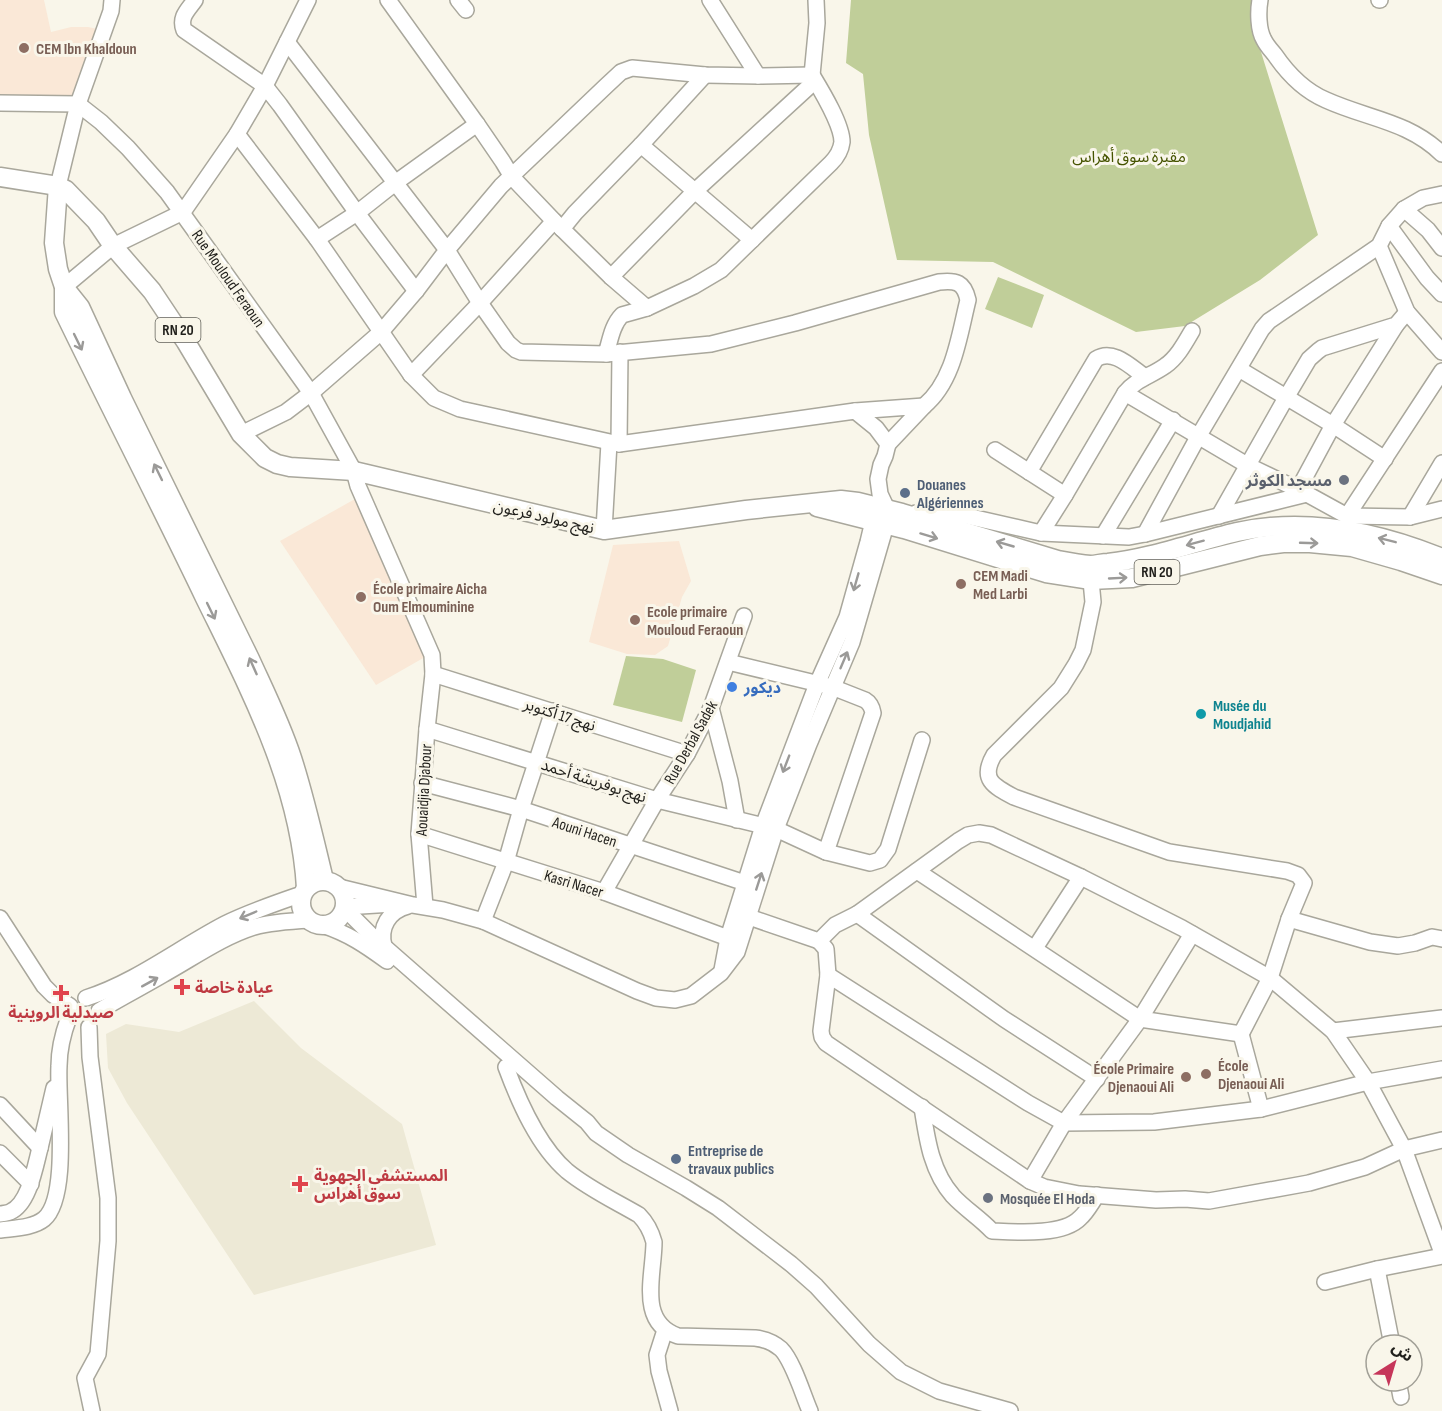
<svg xmlns="http://www.w3.org/2000/svg" width="1442" height="1411" font-family="'Sofia Sans Condensed','Noto Sans Arabic',sans-serif">
<rect width="100%" height="100%" fill="#f9f6ea"/>
<path fill="#ede9d6" d="M254 1001 301 1048 402 1124 436 1245 254 1295 127 1103 108 1068 106 1034 126 1024 179 1032Z"/>
<g fill="#fae8d7">
<path d="M0 0H44L51 32 71 27H88L107 31 81 102 0 99Z"/>
<path d="M355 499 432 653 376 685 280 541Z"/>
<path d="M679 541 691 581 682 597 668 646 655 655 627 654 589 642 613 545Z"/>
</g>
<g fill="#c0ce99">
<path d="M851 0H1253L1252 23 1318 235 1260 280 1185 326 1136 332 993 262 897 260 869 135 863 74 846 63Z"/>
<path d="M998 277 1044 295 1032 328 985 309Z"/>
<path d="M626 656 663 659 696 670 682 722 613 705Z"/>
</g>
<g fill="none" stroke-linecap="round" stroke-linejoin="round">
<defs>
<g id="minor">
<path d="M195 0C188 10 179 17 184 30L265 86 280 105 357 213 416 291"/>
<path d="M388 0 477 124 503 162 512 177 554 221 611 277 647 308"/>
<path d="M458 0 466 10"/>
<path d="M710 0 758 76"/>
<path d="M1260 0C1258 11 1258 30 1264 40 1267 46 1271 50 1275 55 1288 74 1305 91 1326 100 1368 119 1408 121 1442 154"/>
<path d="M1379 0H1380"/>
<path d="M812 75 817 23 816 0"/>
<path d="M0 103 78 104 101 122 128 148 167 192 311 393 354 471 358 486 432 655 433 674 427 729 419 834 425 906"/>
<path d="M237 134 317 239 411 375 434 398 460 409 619 444 855 411 876 428 888 444 885 456 881 465 878 479 880 494 887 509 886 525 852 642 809 744 776 829 737 952 721 973 691 996 675 1000 656 998 637 991 483 921 443 910 413 905 339 887"/>
<path d="M641 145 752 240"/>
<path d="M58 186 78 104 111 11 112 0"/>
<path d="M1404 209 1428 230 1442 248"/>
<path d="M1389 226 1427 278 1442 294"/>
<path d="M562 229 575 213 641 145 705 75"/>
<path d="M317 239 357 213 395 183 477 124"/>
<path d="M1379 246 1407 312 1442 352"/>
<path d="M611 277 695 191 815 81"/>
<path d="M64 287 113 246 183 212 237 134 265 86 308 0"/>
<path d="M606 354 711 344 795 323 939 282C956 280 964 282 968 300 959 336 954 381 924 406"/>
<path d="M1239 369 1333 425 1385 459"/>
<path d="M411 375 480 303 554 221"/>
<path d="M1125 393 1247 465 1307 494 1347 516 1410 517 1442 509"/>
<path d="M855 411 924 406 888 444"/>
<path d="M241 434 286 412 311 393 381 332 416 291 447 250 501 186 606 86 621 72 632 68 705 75 758 76 812 75C821 90 842 124 842 142 841 150 837 157 831 163L721 270 694 286 647 308 622 315C612 325 610 341 606 354L521 352 516 350 508 343 480 303 447 250 287 42"/>
<path d="M619 444 620 352"/>
<path d="M995 450 1065 495"/>
<path d="M1029 472 1096 359C1113 348 1131 367 1145 377"/>
<path d="M1298 490 1333 425 1396 325"/>
<path d="M916 513 962 515 1041 533 1129 537 1145 534 1307 494"/>
<path d="M1219 516 1287 396 1309 359 1318 351 1322 348 1396 325 1407 312"/>
<path d="M1347 516 1442 371"/>
<path d="M1410 517 1442 463"/>
<path d="M604 530 609 443"/>
<path d="M1041 533 1065 495 1125 393C1136 379 1151 376 1165 366 1177 358 1185 343 1192 331"/>
<path d="M1145 534 1198 437 1262 329 1269 321 1379 246 1389 226 1404 209 1423 198 1442 194"/>
<path d="M1103 536 1173 420"/>
<path d="M433 674 687 754"/>
<path d="M711 708 730 781 737 820"/>
<path d="M427 729 657 800 776 829 826 852 873 713C872 707 870 703 865 700L832 687 728 662"/>
<path d="M422 783 521 809 745 883"/>
<path d="M419 834 604 892 728 938"/>
<path d="M826 852 870 863 880 860 888 849 922 740"/>
<path d="M917 871 1140 1019 1241 1034 1270 978 1289 919 1304 883 1298 875 1287 871 1169 852 1014 797C993 786 980 779 994 755L1061 688 1076 664 1083 650 1093 602 1090 570"/>
<path d="M604 892 657 800 687 754 711 708 744 616"/>
<path d="M345 907 393 904"/>
<path d="M345 909 372 936 557 1098 587 1122 596 1133 628 1155 686 1188 718 1208 791 1264 816 1286 869 1344 901 1372 939 1391 1010 1411"/>
<path d="M857 914 1004 1019 1097 1079"/>
<path d="M749 917 819 941 835 925 857 914 958 841 968 835 979 833 991 835 1081 877 1182 928 1270 978 1333 1031 1368 1082 1404 1149 1442 1253"/>
<path d="M0 918 44 986 53 995 70 1006"/>
<path d="M1289 919 1370 942 1398 946 1415 943 1432 937 1442 939"/>
<path d="M483 921 506 862 521 809 553 711"/>
<path d="M322 925C349 934 365 945 387 961"/>
<path d="M819 941 826 949 828 975 821 1031 822 1037 826 1043 1030 1181 1044 1187 1079 1194 1156 1200 1185 1199 1209 1201 1309 1183 1365 1167 1404 1149 1442 1140"/>
<path d="M384 946C379 927 389 911 408 906"/>
<path d="M1035 948 1081 877"/>
<path d="M722 970 728 938 763 826 817 684 847 617 868 542 873 521V510"/>
<path d="M828 975 1028 1103 1064 1123 1154 1122 1261 1109 1368 1082 1442 1069"/>
<path d="M86 998C136 982 179 948 225 924 249 912 276 903 302 894"/>
<path d="M99 1011C120 998 142 987 164 974 193 958 222 937 254 927 272 922 291 921 310 920"/>
<path d="M89 1027 90 1057 108 1198V1241L98 1354 85 1378 92 1411"/>
<path d="M1333 1031 1442 1018"/>
<path d="M1241 1034 1261 1109"/>
<path d="M506 1067C519 1102 538 1146 567 1171 589 1189 615 1201 639 1215 647 1223 651 1231 654 1242 654 1275 637 1322 678 1336L755 1338C764 1339 774 1343 781 1349 793 1361 803 1395 810 1411"/>
<path d="M0 1105 40 1148 54 1088"/>
<path d="M922 1107C927 1139 931 1171 953 1196 965 1209 980 1218 992 1231 1015 1232 1063 1236 1080 1218 1087 1212 1092 1202 1097 1195"/>
<path d="M0 1153 31 1184"/>
<path d="M1030 1181 1064 1123 1140 1019 1192 934"/>
<path d="M0 1214C1 1214 8 1213 10 1212 29 1204 35 1167 40 1148"/>
<path d="M0 1230C14 1228 33 1228 44 1219 70 1197 57 1099 59 1066 59 1049 63 1033 69 1017"/>
<path d="M1377 1269 1392 1345"/>
<path d="M1325 1282 1377 1269 1442 1256"/>
<path d="M665 1330 657 1355 659 1371 670 1411"/>
<path d="M1398 1381 1401 1397"/>
</g>
<g id="major">
<path d="M0 177 58 186 66 190 96 221 113 246 152 291 186 342 241 434 265 458 277 464 290 467 354 471 604 530 746 510 841 500 858 502 902 513 1058 560C1069 562 1080 564 1090 565 1096 565 1102 563 1108 563 1152 558 1194 542 1237 532 1306 517 1378 532 1442 558"/>
<path d="M58 186 54 243 58 269 64 287V312C110 407 159 502 205 598 250 690 300 783 306 888"/>
<path d="M64 287 80 307 122 398 250 659C265 692 281 724 292 758 305 798 314 839 324 880"/>
<path d="M817 507 904 529 1046 573 1091 580 1132 578 1260 546 1283 543H1310L1352 547 1401 561 1442 575"/>
<circle cx="323" cy="903" r="22"/>
</g>
</defs>
<use href="#minor" stroke="#a9a79c" stroke-width="18"/>
<use href="#major" stroke="#a9a79c" stroke-width="21"/>
<use href="#minor" stroke="#fff" stroke-width="15"/>
<use href="#major" stroke="#fff" stroke-width="18"/>
</g>
<defs><path id="oneway-shaft" d="M-6 0H5M1.5-3L5.5 0L1.5 3" fill="none" stroke-width="1.6" stroke-linecap="round" stroke-linejoin="round" transform="scale(1.5)"/></defs>
<g stroke="#9b9a98">
<use href="#oneway-shaft" transform="translate(78 342) rotate(64)"/>
<use href="#oneway-shaft" transform="translate(158 472) rotate(-116)"/>
<use href="#oneway-shaft" transform="translate(929 536) rotate(17)"/>
<use href="#oneway-shaft" transform="translate(1387 540) rotate(-166)"/>
<use href="#oneway-shaft" transform="translate(1195 543) rotate(165)"/>
<use href="#oneway-shaft" transform="translate(1309 543) rotate(2)"/>
<use href="#oneway-shaft" transform="translate(1005 544) rotate(-164)"/>
<use href="#oneway-shaft" transform="translate(1118 578) rotate(-3)"/>
<use href="#oneway-shaft" transform="translate(856 582) rotate(106)"/>
<use href="#oneway-shaft" transform="translate(211 611) rotate(64)"/>
<use href="#oneway-shaft" transform="translate(844 660) rotate(-67)"/>
<use href="#oneway-shaft" transform="translate(253 666) rotate(-114)"/>
<use href="#oneway-shaft" transform="translate(786 764) rotate(111)"/>
<use href="#oneway-shaft" transform="translate(759 881) rotate(-72)"/>
<use href="#oneway-shaft" transform="translate(248 915) rotate(157)"/>
<use href="#oneway-shaft" transform="translate(150 982) rotate(-29)"/>
</g>
<g fill="#8d6e63" stroke="#f9f6ea" stroke-width="2">
<circle cx="24" cy="48" r="6"/>
<circle cx="961" cy="584" r="6"/>
<circle cx="361" cy="597" r="6"/>
<circle cx="635" cy="620" r="6"/>
<circle cx="1206" cy="1074" r="6"/>
<circle cx="1186" cy="1077" r="6"/>
</g>
<g fill="#6b7280" stroke="#f9f6ea" stroke-width="2">
<circle cx="1344" cy="480" r="6"/>
<circle cx="988" cy="1198" r="6"/>
</g>
<g fill="#5c6f8a" stroke="#f9f6ea" stroke-width="2">
<circle cx="905" cy="493" r="6"/>
<circle cx="676" cy="1159" r="6"/>
</g>
<circle fill="#3f7fe0" stroke="#f9f6ea" stroke-width="2" cx="732" cy="687" r="6"/>
<circle fill="#0f9aa8" stroke="#f9f6ea" stroke-width="2" cx="1201" cy="714" r="6"/>
<g fill="#e0444e" stroke="#f9f6ea" stroke-width="2">
<path d="M179 978h6v6h6v6h-6v6h-6v-6h-6v-6h6z"/>
<path d="M58 984h6v6h6v6h-6v6h-6v-6h-6v-6h6z"/>
<path d="M297 1175h6v6h6v6h-6v6h-6v-6h-6v-6h6z"/>
</g>
<g text-anchor="middle" stroke-width="6" stroke-linejoin="round" paint-order="stroke">
<g fill="#f9f6ea" stroke="#616059" stroke-width="1.5">
<rect x="155.5" y="318" width="45" height="24" rx="4.5"/>
<rect x="1134.5" y="560" width="45" height="24" rx="4.5"/>
</g>
<g font-size="15" font-weight="bold" fill="#201f1b">
<text x="178" y="335">RN 20</text>
<text x="1157" y="577">RN 20</text>
</g>
<g font-size="16" font-weight="bold" fill="#785e54" stroke="#f9f6ea" text-anchor="start">
<text x="36" y="54">CEM Ibn Khaldoun</text>
<text x="973" y="581">CEM Madi<tspan x="973" dy="18">Med Larbi</tspan></text>
<text x="373" y="594">École primaire Aicha<tspan x="373" dy="18">Oum Elmouminine</tspan></text>
<text x="647" y="617">Ecole primaire<tspan x="647" dy="18">Mouloud Feraoun</tspan></text>
<text x="1218" y="1071">École<tspan x="1218" dy="18">Djenaoui Ali</tspan></text>
<text x="1174" y="1074" text-anchor="end">École Primaire<tspan x="1174" dy="18">Djenaoui Ali</tspan></text>
</g>
<g font-size="16" fill="#465400" stroke="#f9f6ea">
<text x="1129" y="162">مقبرة سوق أهراس</text>
</g>
<g font-size="16" fill="#201f1b" stroke="#f9f6ea">
<text transform="translate(229 278) rotate(55)" y="6">Rue Mouloud Feraoun</text>
<text transform="translate(544 516) rotate(13)" y="6">نهج مولود فرعون</text>
<text transform="translate(560 714) rotate(18)" y="6">نهج 17 أكتوبر</text>
<text transform="translate(690 742) rotate(-61)" y="6">Rue Derbal Sadek</text>
<text transform="translate(594 780) rotate(18)" y="6">نهج بوفريشة أحمد</text>
<text transform="translate(423 790) rotate(-87)" y="6">Aouaidjia Djabour</text>
<text transform="translate(585 831) rotate(18)" y="6">Aouni Hacen</text>
<text transform="translate(574 883) rotate(17)" y="6">Kasri Nacer</text>
</g>
<g font-size="16" font-weight="bold" fill="#5b616d" stroke="#f9f6ea" text-anchor="end">
<text x="1332" y="486">مسجد الكوثر</text>
<text x="1000" y="1204" text-anchor="start">Mosquée El Hoda</text>
</g>
<g font-size="16" font-weight="bold" fill="#4e5e75" stroke="#f9f6ea" text-anchor="start">
<text x="917" y="490">Douanes<tspan x="917" dy="18">Algériennes</tspan></text>
<text x="688" y="1156">Entreprise de<tspan x="688" dy="18">travaux publics</tspan></text>
</g>
<g font-size="16" font-weight="bold" fill="#366cbe" stroke="#f9f6ea" text-anchor="start">
<text x="744" y="693">ديكور</text>
</g>
<g font-size="16" font-weight="bold" fill="#0d838f" stroke="#f9f6ea" text-anchor="start">
<text x="1213" y="711">Musée du<tspan x="1213" dy="18">Moudjahid</tspan></text>
</g>
<g font-size="16" font-weight="bold" fill="#be3a42" stroke="#f9f6ea" text-anchor="start">
<text x="195" y="993">عيادة خاصة</text>
<text x="61" y="1018" text-anchor="middle">صيدلية الروينية</text>
<text x="314" y="1181">المستشفى الجهوية<tspan x="314" dy="18">سوق أهراس</tspan></text>
</g>
</g>
<g transform="translate(1394 1363) rotate(37)"><circle r="28" fill="#f9f6ea" stroke="#a2a097" stroke-width="1.5"/>
<path d="M0-4.5L10 22L0 15L-10 22Z" fill="#c6365a"/>
<text y="-9" font-size="16" font-weight="bold" text-anchor="middle" fill="#201f1b">ش</text>
</g>
</svg>
